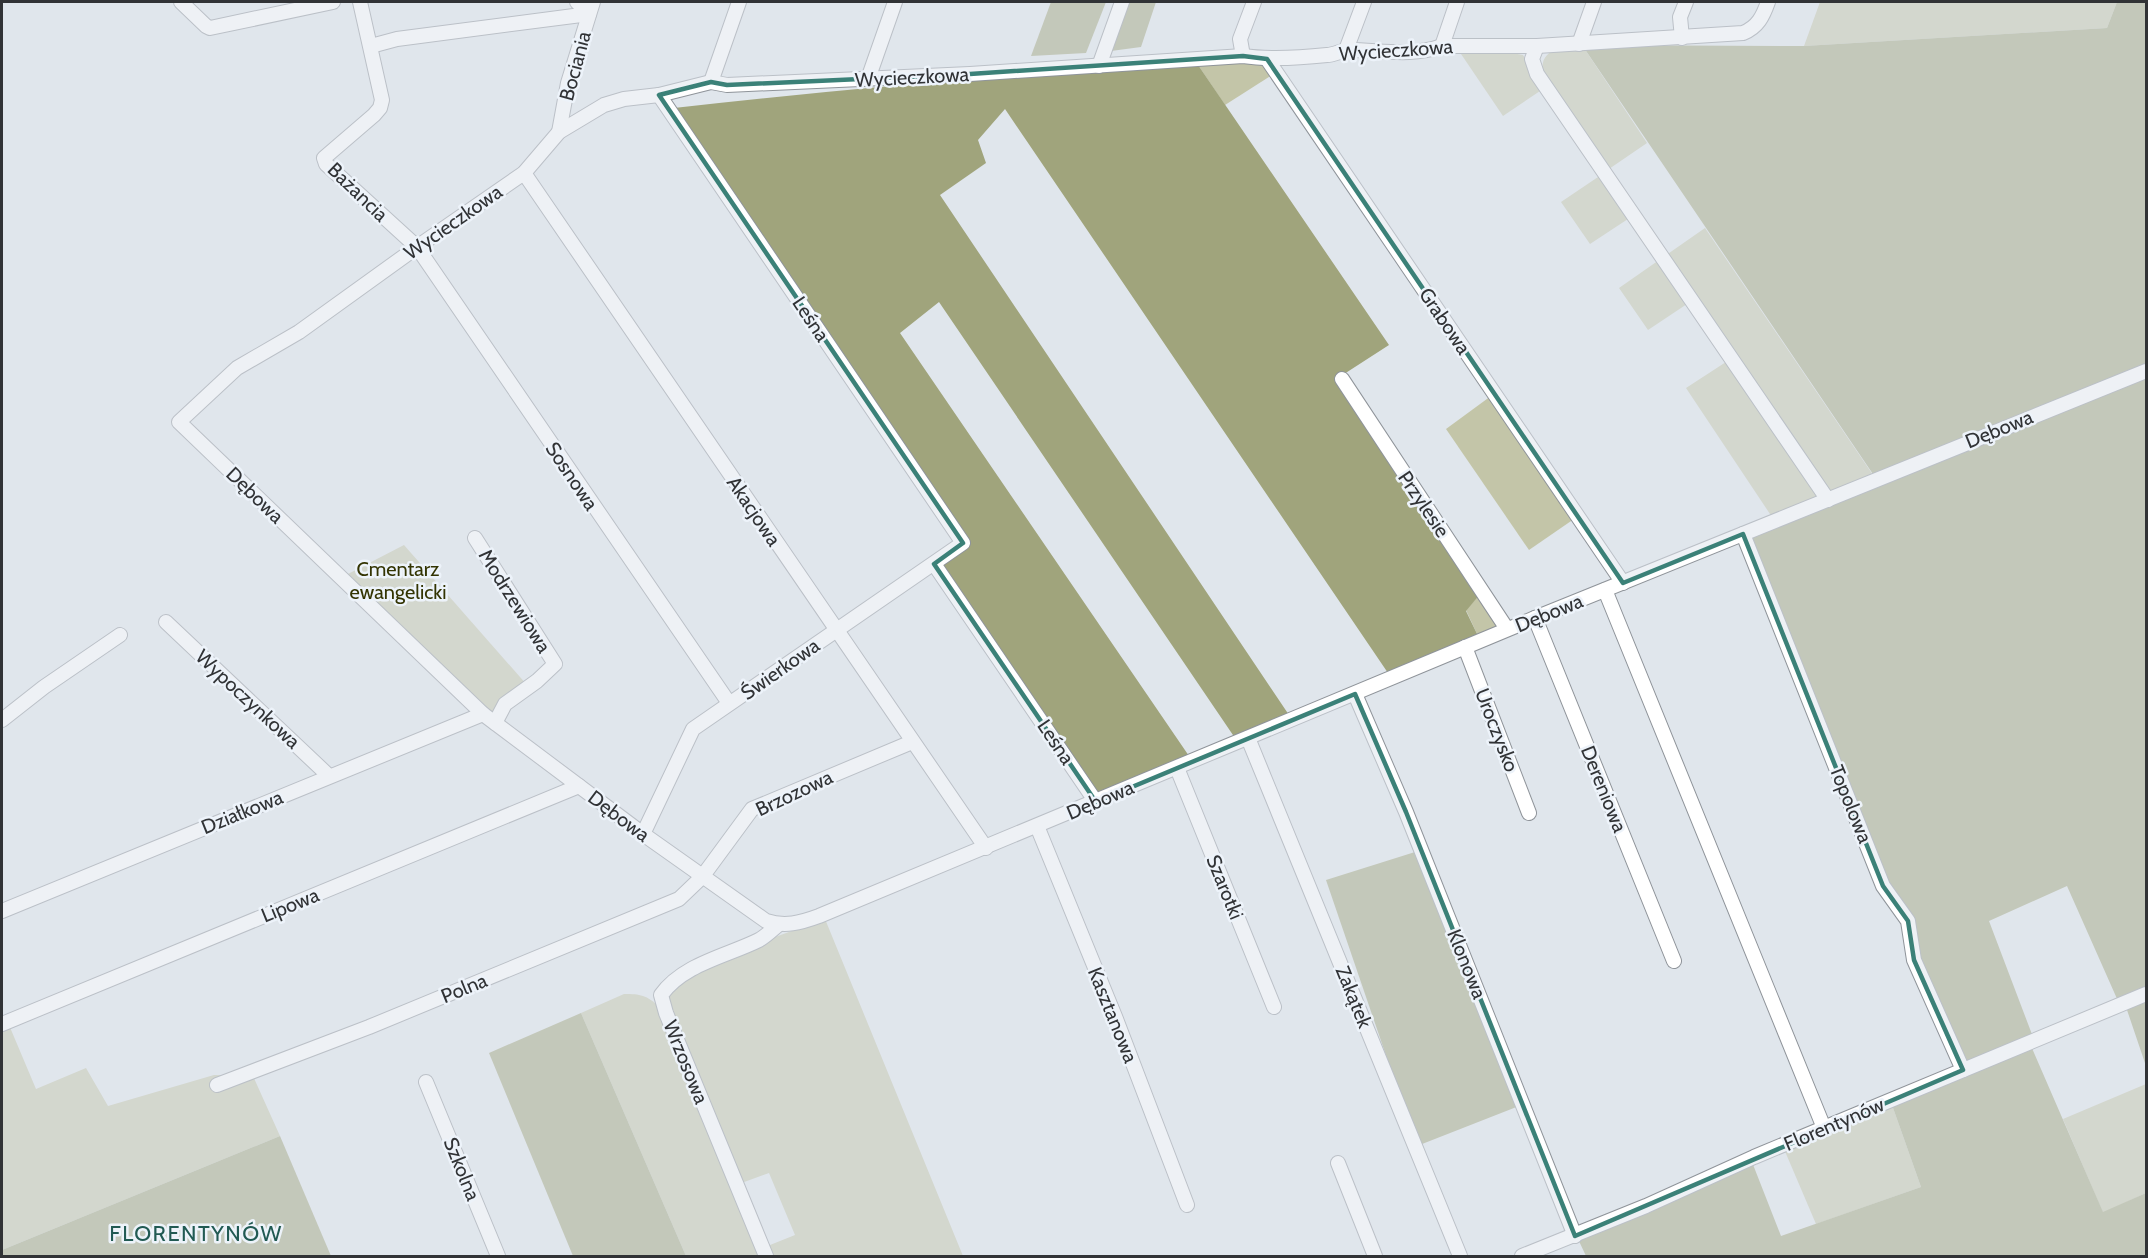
<svg xmlns="http://www.w3.org/2000/svg" width="2148" height="1258" font-family="Cabin,sans-serif">
<rect width="100%" height="100%" fill="#e0e6ec"/>
<g fill="#c3c5a8">
<path d="M1820 2H2117L2107 28 1804 46Z"/>
<path d="M1582 45 1647 143 1606 171 1544 78C1536 48 1561 48 1582 45Z"/>
<path d="M1489 49 1523 55 1543 89 1503 116 1459 51Z"/>
<path d="M1251 60 1259 63 1272 75 1225 105 1196 62Z"/>
<path d="M1601 175 1631 217 1590 244 1561 202Z"/>
<path d="M1705 228 1873 475 1772 517 1686 388 1726 362 1687 304 1648 330 1619 288Z"/>
<path d="M1491 396 1574 519 1529 550 1446 429Z"/>
<path d="M404 545 527 685 495 716 348 574Z"/>
<path d="M1481 593 1502 624 1478 636 1466 610Z"/>
<path d="M825 919 963 1256H769L765 1247 795 1235 769 1173 736 1185 669 1014 667 991 672 984 764 941Z"/>
<path d="M624 994C640 994 647 995 659 1007L761 1256H686L581 1013Z"/>
<path d="M9 1025 36 1089 86 1068 108 1106 214 1075 253 1076 280 1136 2 1250V1027Z"/>
<path d="M2146 1084V1193L2103 1213 2063 1119Z"/>
<path d="M1892 1105 1921 1187 1816 1224 1784 1149Z"/>
</g>
<g fill="#a0a47c">
<path d="M1051 2H1106L1086 53 1031 56Z"/>
<path d="M1129 2H1156L1141 47 1111 51Z"/>
<path d="M2117 2H2146V1066L2127 1010 2118 1001 2067 886 1989 921 2033 1037 1964 1065 1886 883 1746 537 1879 483 1582 45 1804 46 2107 28Z"/>
<path d="M1196 62 1389 345 1341 376 1481 593 1466 611 1478 636 1388 673 1005 109 978 140 986 163 940 195 1289 715 1235 738 939 302 900 333 1189 756 1102 793 1096 791 938 563 966 543 674 108C848 88 1022 74 1196 62Z"/>
<path d="M1415 852 1519 1106 1417 1146 1326 880Z"/>
<path d="M581 1013 686 1256H573L489 1053Z"/>
<path d="M2031 1046 2103 1212 2146 1193V1256H1586L1578 1239 1752 1162 1781 1236 1921 1187 1892 1105Z"/>
<path d="M280 1136 331 1256H2V1250Z"/>
</g>
<g fill="none" stroke-linecap="round" stroke-linejoin="round">
<defs>
<g id="minor">
<path d="M181 2 206 26 210 28 333 2"/>
<path d="M360 2 382 100 380 108 374 115 324 158 326 164 417 247 729 703"/>
<path d="M1768 2C1763 16 1758 27 1743 33L1537 46H1442C1411 57 1381 50 1349 50 1342 50 1334 55 1327 55 1299 58 1271 60 1243 56L970 74 727 85 711 82 659 95 624 99 604 105 559 132 524 173 417 247 299 332 237 368 179 422 483 714 643 834 766 921C785 927 800 923 819 916L1535 618 2146 371"/>
<path d="M1682 38 1680 17 1686 2"/>
<path d="M1579 44 1594 2"/>
<path d="M371 46 397 39 589 14 577 2"/>
<path d="M1442 46 1457 2"/>
<path d="M1537 46 1532 59 1537 74 1828 500"/>
<path d="M1346 50 1364 2"/>
<path d="M1243 56 1240 39 1254 2"/>
<path d="M1267 59 1623 583"/>
<path d="M1099 66 1122 2"/>
<path d="M868 79 895 2"/>
<path d="M711 82 739 2"/>
<path d="M559 132 568 83 593 2"/>
<path d="M524 173 986 848"/>
<path d="M1342 379 1507 629"/>
<path d="M1743 534 1883 886 1908 921 1914 960 1963 1070"/>
<path d="M475 538 555 664 537 681 505 704 495 723"/>
<path d="M934 564 1096 802"/>
<path d="M1605 590 1824 1128"/>
<path d="M1535 618 1674 961"/>
<path d="M166 622 329 776"/>
<path d="M1465 647 1529 813"/>
<path d="M1355 694 1406 812 1575 1236"/>
<path d="M2 720 44 687 120 635"/>
<path d="M1248 738 1460 1256"/>
<path d="M1177 768 1274 1007"/>
<path d="M1037 826 1116 1019 1187 1205"/>
<path d="M643 834 693 729 963 543 659 95"/>
<path d="M2 911 483 714"/>
<path d="M2 1024 579 786"/>
<path d="M426 1082 498 1256"/>
<path d="M217 1085 369 1027 679 899 702 877 752 809 912 742"/>
<path d="M1338 1163 1375 1256"/>
<path d="M766 1256 666 1013 661 995C683 964 727 956 759 940 766 936 772 930 778 925"/>
<path d="M1522 1256 1646 1206 1754 1157 2146 994"/>
</g>
</defs>
<use href="#minor" stroke="#8f949a" stroke-width="16"/>
<use href="#minor" stroke="#fff" stroke-width="14"/>
</g>
<path d="M0 0H2148V1258H0ZM1243 56 1267 59 1623 583 1743 534 1883 886 1908 921 1914 960 1963 1070 1575 1236 1406 812 1355 694 1096 802 934 564 963 543 659 95 711 82 727 85 970 74Z" fill="#e0e6ec" fill-opacity=".55" fill-rule="evenodd"/>
<path fill="none" stroke="#3b8178" stroke-width="4.5" stroke-linejoin="round" d="M1243 56 1267 59 1623 583 1743 534 1883 886 1908 921 1914 960 1963 1070 1575 1236 1406 812 1355 694 1096 802 934 564 963 543 659 95 711 82 727 85 970 74Z"/>
<g text-anchor="middle" stroke-width="5" stroke-linejoin="round" paint-order="stroke">
<g font-size="20" fill="#313336" stroke="#edf3fa">
<text transform="translate(1396 50) rotate(-4)" y="7">Wycieczkowa</text>
<text transform="translate(575 66) rotate(-75)" y="7">Bociania</text>
<text transform="translate(912 77) rotate(-3)" y="7">Wycieczkowa</text>
<text transform="translate(358 192) rotate(44)" y="7">Bażancia</text>
<text transform="translate(453 222) rotate(-35)" y="7">Wycieczkowa</text>
<text transform="translate(811 319) rotate(56)" y="7">Leśna</text>
<text transform="translate(1445 321) rotate(56)" y="7">Grabowa</text>
<text transform="translate(1999 429) rotate(-22)" y="7">Dębowa</text>
<text transform="translate(572 476) rotate(56)" y="7">Sosnowa</text>
<text transform="translate(255 495) rotate(44)" y="7">Dębowa</text>
<text transform="translate(1424 504) rotate(56)" y="7">Przylesie</text>
<text transform="translate(754 511) rotate(56)" y="7">Akacjowa</text>
<text transform="translate(515 601) rotate(58)" y="7">Modrzewiowa</text>
<text transform="translate(1549 613) rotate(-22)" y="7">Dębowa</text>
<text transform="translate(780 669) rotate(-35)" y="7">Świerkowa</text>
<text transform="translate(248 699) rotate(43)" y="7">Wypoczynkowa</text>
<text transform="translate(1497 730) rotate(69)" y="7">Uroczysko</text>
<text transform="translate(1056 742) rotate(56)" y="7">Leśna</text>
<text transform="translate(1604 789) rotate(68)" y="7">Dereniowa</text>
<text transform="translate(794 793) rotate(-25)" y="7">Brzozowa</text>
<text transform="translate(1100 800) rotate(-23)" y="7">Dębowa</text>
<text transform="translate(1851 804) rotate(68)" y="7">Topolowa</text>
<text transform="translate(242 812) rotate(-22)" y="7">Działkowa</text>
<text transform="translate(619 816) rotate(37)" y="7">Dębowa</text>
<text transform="translate(1225 887) rotate(68)" y="7">Szarotki</text>
<text transform="translate(290 905) rotate(-22)" y="7">Lipowa</text>
<text transform="translate(1467 964) rotate(68)" y="7">Klonowa</text>
<text transform="translate(464 988) rotate(-22)" y="7">Polna</text>
<text transform="translate(1354 997) rotate(68)" y="7">Zakątek</text>
<text transform="translate(1113 1015) rotate(68)" y="7">Kasztanowa</text>
<text transform="translate(686 1062) rotate(68)" y="7">Wrzosowa</text>
<text transform="translate(1834 1124) rotate(-23)" y="7">Florentynów</text>
<text transform="translate(462 1169) rotate(68)" y="7">Szkolna</text>
</g>
<g font-size="20" fill="#333402" stroke="#edf3fa">
<text x="398" y="576">Cmentarz<tspan x="398" dy="23">ewangelicki</tspan></text>
</g>
<g font-size="22" letter-spacing="1.5" fill="#215a53" stroke="#edf3fa">
<text x="196" y="1241">FLORENTYNÓW</text>
</g>
</g>
<rect width="2148" height="1258" fill="none" stroke="#313336" stroke-width="6"/>
</svg>
